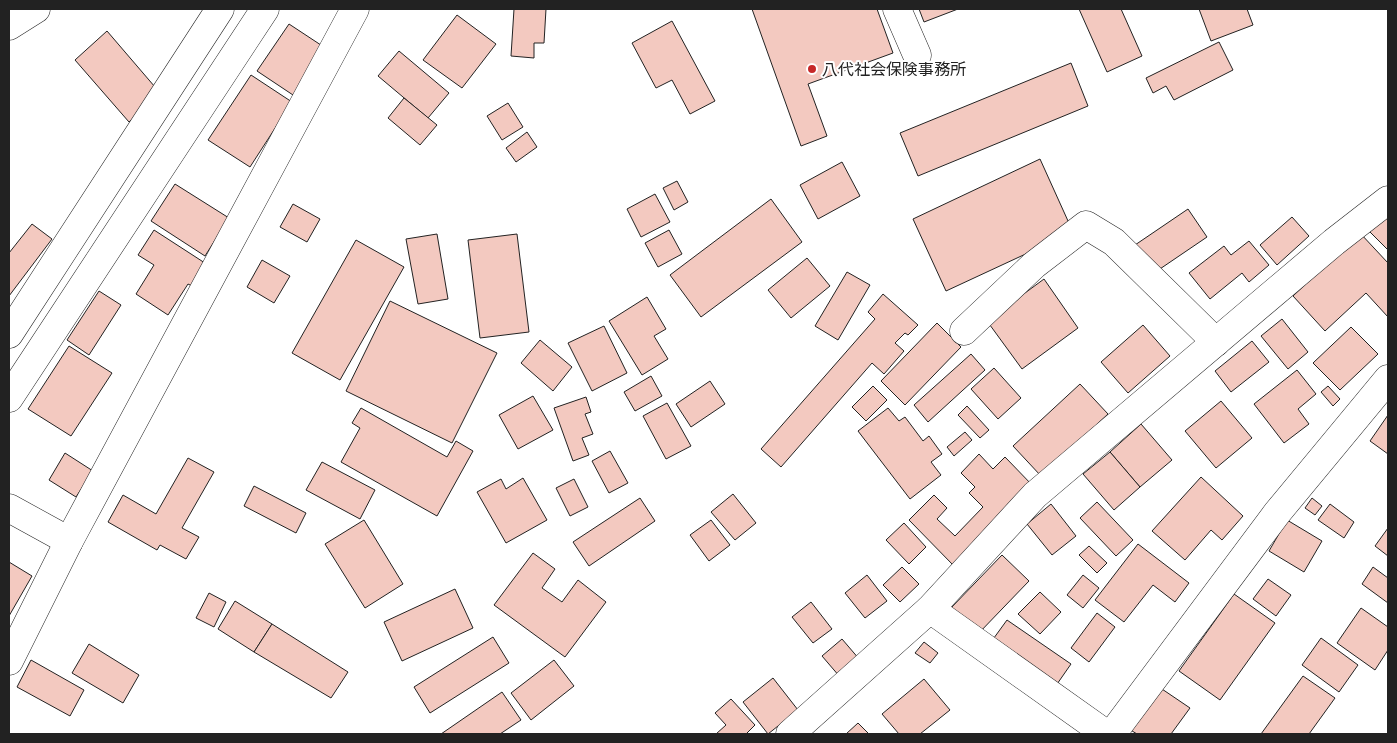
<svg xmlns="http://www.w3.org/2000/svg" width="1397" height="743" font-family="Barlow,'Noto Sans JP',sans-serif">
<rect width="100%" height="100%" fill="#fff"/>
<g fill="#f3c9c0" stroke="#222">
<path d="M514 9H546L544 43H534V58L511 56Z"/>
<path d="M752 9H877L893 53 808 84 827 136 801 146Z"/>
<path d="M919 9H958L924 22Z"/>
<path d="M1079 9H1121L1142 56 1107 72Z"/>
<path d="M1199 9H1247L1253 25 1211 41Z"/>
<path d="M457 15 496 44 462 88 423 60Z"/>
<path d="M672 21 715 101 690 114 672 80 656 88 632 43Z"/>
<path d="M289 24 330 51 299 99 257 71Z"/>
<path d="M107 31 161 94 129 122 75 60Z"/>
<path d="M1219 42 1233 70 1174 100 1166 86 1153 93 1146 78Z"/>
<path d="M399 51 449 93 428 118 378 76Z"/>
<path d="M1071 63 1088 106 918 176 900 133Z"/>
<path d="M251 75 292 102 250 167 208 140Z"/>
<path d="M404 98 437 125 420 145 388 118Z"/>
<path d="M508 103 523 127 502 140 487 116Z"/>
<path d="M527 132 537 147 516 162 506 148Z"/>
<path d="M1040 159 1073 232 946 291 913 219Z"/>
<path d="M842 162 860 196 818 219 800 185Z"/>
<path d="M677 181 688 202 674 210 663 188Z"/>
<path d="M175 184 229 218 205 256 151 221Z"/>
<path d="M655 194 670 222 641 237 627 209Z"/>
<path d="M771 199 802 242 701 317 670 275Z"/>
<path d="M293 204 320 219 307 242 280 227Z"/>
<path d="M1188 209 1207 237 1154 273 1135 245Z"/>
<path d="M1388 213V250L1370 232Z"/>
<path d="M1292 217 1309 236 1277 265 1260 245Z"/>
<path d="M32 224 52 239 9 296V253Z"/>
<path d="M154 230 208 265 194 287 188 284 168 315 136 294 154 265 138 255Z"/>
<path d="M669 230 682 254 658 267 645 243Z"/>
<path d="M1360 233 1388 263V317L1366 293 1325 331 1293 296Z"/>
<path d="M437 234 448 299 418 304 406 239Z"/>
<path d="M517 234 529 332 480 338 468 240Z"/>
<path d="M356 240 404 267 340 380 292 353Z"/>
<path d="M1249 241 1269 265 1249 282 1242 273 1210 299 1189 273 1224 246 1231 255Z"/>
<path d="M807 258 830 286 791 318 768 290Z"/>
<path d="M262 260 290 276 274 303 247 287Z"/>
<path d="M847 272 870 285 838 340 815 326Z"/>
<path d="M1044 279 1078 328 1022 369 987 321Z"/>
<path d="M99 291 121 305 89 355 67 340Z"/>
<path d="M883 294 918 325 908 335 905 333 895 343 904 351 884 374 872 363 781 467 761 449 875 319 868 312Z"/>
<path d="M647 297 666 329 654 336 668 359 642 375 609 321Z"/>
<path d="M390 301 497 353 452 443 346 391Z"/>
<path d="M1282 319 1308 352 1288 369 1261 336Z"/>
<path d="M937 323 961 347 905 405 881 381Z"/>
<path d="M1143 325 1170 356 1128 393 1101 362Z"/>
<path d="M604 326 627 373 592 391 568 343Z"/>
<path d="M1351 327 1378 354 1340 390 1313 363Z"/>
<path d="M540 340 572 367 553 391 521 363Z"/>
<path d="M1252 341 1269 362 1231 392 1215 371Z"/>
<path d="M69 346 112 373 71 436 28 409Z"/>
<path d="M971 354 985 370 928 422 914 405Z"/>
<path d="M994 368 1021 398 998 419 971 389Z"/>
<path d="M1297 370 1316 394 1298 409 1309 424 1284 443 1254 404Z"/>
<path d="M651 376 662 396 635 411 624 392Z"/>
<path d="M710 381 725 404 691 427 676 404Z"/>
<path d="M1080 384 1108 414 1041 476 1013 446Z"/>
<path d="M873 386 887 400 866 421 852 407Z"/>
<path d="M1328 386 1340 399 1333 406 1321 392Z"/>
<path d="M533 396 553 430 518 449 499 415Z"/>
<path d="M586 397 591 412 585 414 593 434 582 438 589 455 573 461 554 408Z"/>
<path d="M1221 401 1252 438 1216 468 1185 431Z"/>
<path d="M667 403 691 446 666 459 643 416Z"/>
<path d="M967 406 989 430 980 438 958 415Z"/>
<path d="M361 408 447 457 456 441 473 451 437 516 341 462 360 428 352 423Z"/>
<path d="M888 408 899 421 905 417 923 441 929 436 942 454 931 462 941 475 910 499 858 431Z"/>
<path d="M1388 415V454L1370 441Z"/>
<path d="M1141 424 1172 460 1140 487 1110 452Z"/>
<path d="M965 432 972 440 954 456 947 447Z"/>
<path d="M610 451 628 483 609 493 592 461Z"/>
<path d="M1110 452 1140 487 1114 510 1083 474Z"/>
<path d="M65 453 93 471 76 497 49 480Z"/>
<path d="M979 454 993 469 1005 457 1034 487 954 566 909 520 934 495 947 508 937 519 955 536 983 507 969 493 975 487 961 473Z"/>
<path d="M188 458 214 472 182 528 199 537 186 559 160 545 157 550 108 522 123 495 156 514Z"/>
<path d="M322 462 375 490 360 519 306 490Z"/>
<path d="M1201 477 1243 516 1222 540 1211 530 1185 560 1152 531Z"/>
<path d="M523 478 547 520 506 543 477 492 501 479 506 489Z"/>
<path d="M574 479 588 507 570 516 556 488Z"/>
<path d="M254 486 306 513 296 533 244 506Z"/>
<path d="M733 494 756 523 735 540 711 512Z"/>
<path d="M640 498 655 521 589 566 573 542Z"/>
<path d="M1312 498 1322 506 1315 515 1305 508Z"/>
<path d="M1097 502 1133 540 1116 556 1080 518Z"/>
<path d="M1051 504 1076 536 1052 555 1027 524Z"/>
<path d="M1330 504 1354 522 1344 538 1318 520Z"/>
<path d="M364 520 403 584 365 608 325 544Z"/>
<path d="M711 520 730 545 709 561 690 535Z"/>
<path d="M1287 520 1322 541 1304 572 1269 551Z"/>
<path d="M904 523 926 547 909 564 886 540Z"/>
<path d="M1388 528V556L1375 546Z"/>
<path d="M1138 544 1189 583 1175 602 1153 585 1124 622 1095 600Z"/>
<path d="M1089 546 1107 563 1097 573 1079 555Z"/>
<path d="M533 553 555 569 542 588 562 602 578 580 606 602 565 657 494 605Z"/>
<path d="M1002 555 1029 581 977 635 950 609Z"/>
<path d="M9 562 32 576 9 616Z"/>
<path d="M902 567 919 584 900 602 883 585Z"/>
<path d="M1373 567 1388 578V603L1362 584Z"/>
<path d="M867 575 887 601 865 618 845 593Z"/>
<path d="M1083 575 1099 588 1083 608 1067 595Z"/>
<path d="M1268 579 1291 595 1276 616 1253 599Z"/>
<path d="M455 589 473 628 402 661 384 622Z"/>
<path d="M1040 592 1061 612 1040 634 1018 614Z"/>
<path d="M209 593 226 602 214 627 196 618Z"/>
<path d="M1234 594 1275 623 1220 700 1179 671Z"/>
<path d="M235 601 272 624 254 652 218 629Z"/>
<path d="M811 602 832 629 813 643 792 617Z"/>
<path d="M1361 608 1388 627V650L1375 670 1337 643Z"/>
<path d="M1097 613 1115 627 1089 662 1071 648Z"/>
<path d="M1007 620 1071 664 1055 687 991 642Z"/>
<path d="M272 624 348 672 331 698 254 652Z"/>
<path d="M493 637 509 663 430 713 414 687Z"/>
<path d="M1321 638 1358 665 1339 692 1302 665Z"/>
<path d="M842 639 860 660 840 677 822 656Z"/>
<path d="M924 642 938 653 930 663 915 653Z"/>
<path d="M89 644 139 675 123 703 72 673Z"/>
<path d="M31 660 84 690 70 716 17 687Z"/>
<path d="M554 660 574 686 531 720 511 693Z"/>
<path d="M1303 676 1335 698 1309 734H1261Z"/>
<path d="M773 678 798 710 768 734 743 702Z"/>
<path d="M924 679 950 710 920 734H899L882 714Z"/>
<path d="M1159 687 1190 708 1171 734H1137L1129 729Z"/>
<path d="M502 692 521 720 500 734H441Z"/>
<path d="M731 699 755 725 746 734H716L726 725 715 713Z"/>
<path d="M858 723 869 734H846Z"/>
</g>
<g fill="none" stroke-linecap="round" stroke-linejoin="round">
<defs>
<g id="street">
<path d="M897 9 917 55"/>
<path d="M964 331 1034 265 1086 225 1114 242 1216 342"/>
<path d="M9 334 220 9"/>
<path d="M9 398 265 9"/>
<path d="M9 508 69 541"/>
<path d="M930 609 1106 734"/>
<path d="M9 661 69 541 355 9"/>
<path d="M790 734 930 609 1035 495 1334 242 1388 200"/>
<path d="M1112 734 1277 513 1388 379"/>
</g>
<path id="secondary" d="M9 26 36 9"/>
</defs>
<use href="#street" stroke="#222" stroke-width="29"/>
<use href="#secondary" stroke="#222" stroke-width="29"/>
<use href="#street" stroke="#fff" stroke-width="28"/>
<use href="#secondary" stroke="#fff" stroke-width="28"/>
</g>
<circle fill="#c62828" stroke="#fff" stroke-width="2" cx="812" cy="69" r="5"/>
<g text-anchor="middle" stroke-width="4" stroke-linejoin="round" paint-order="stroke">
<g font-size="16" fill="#222" stroke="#fff" text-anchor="start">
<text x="822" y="75">八代社会保険事務所</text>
</g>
</g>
<rect width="1397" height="743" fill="none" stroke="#222222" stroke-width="20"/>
</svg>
